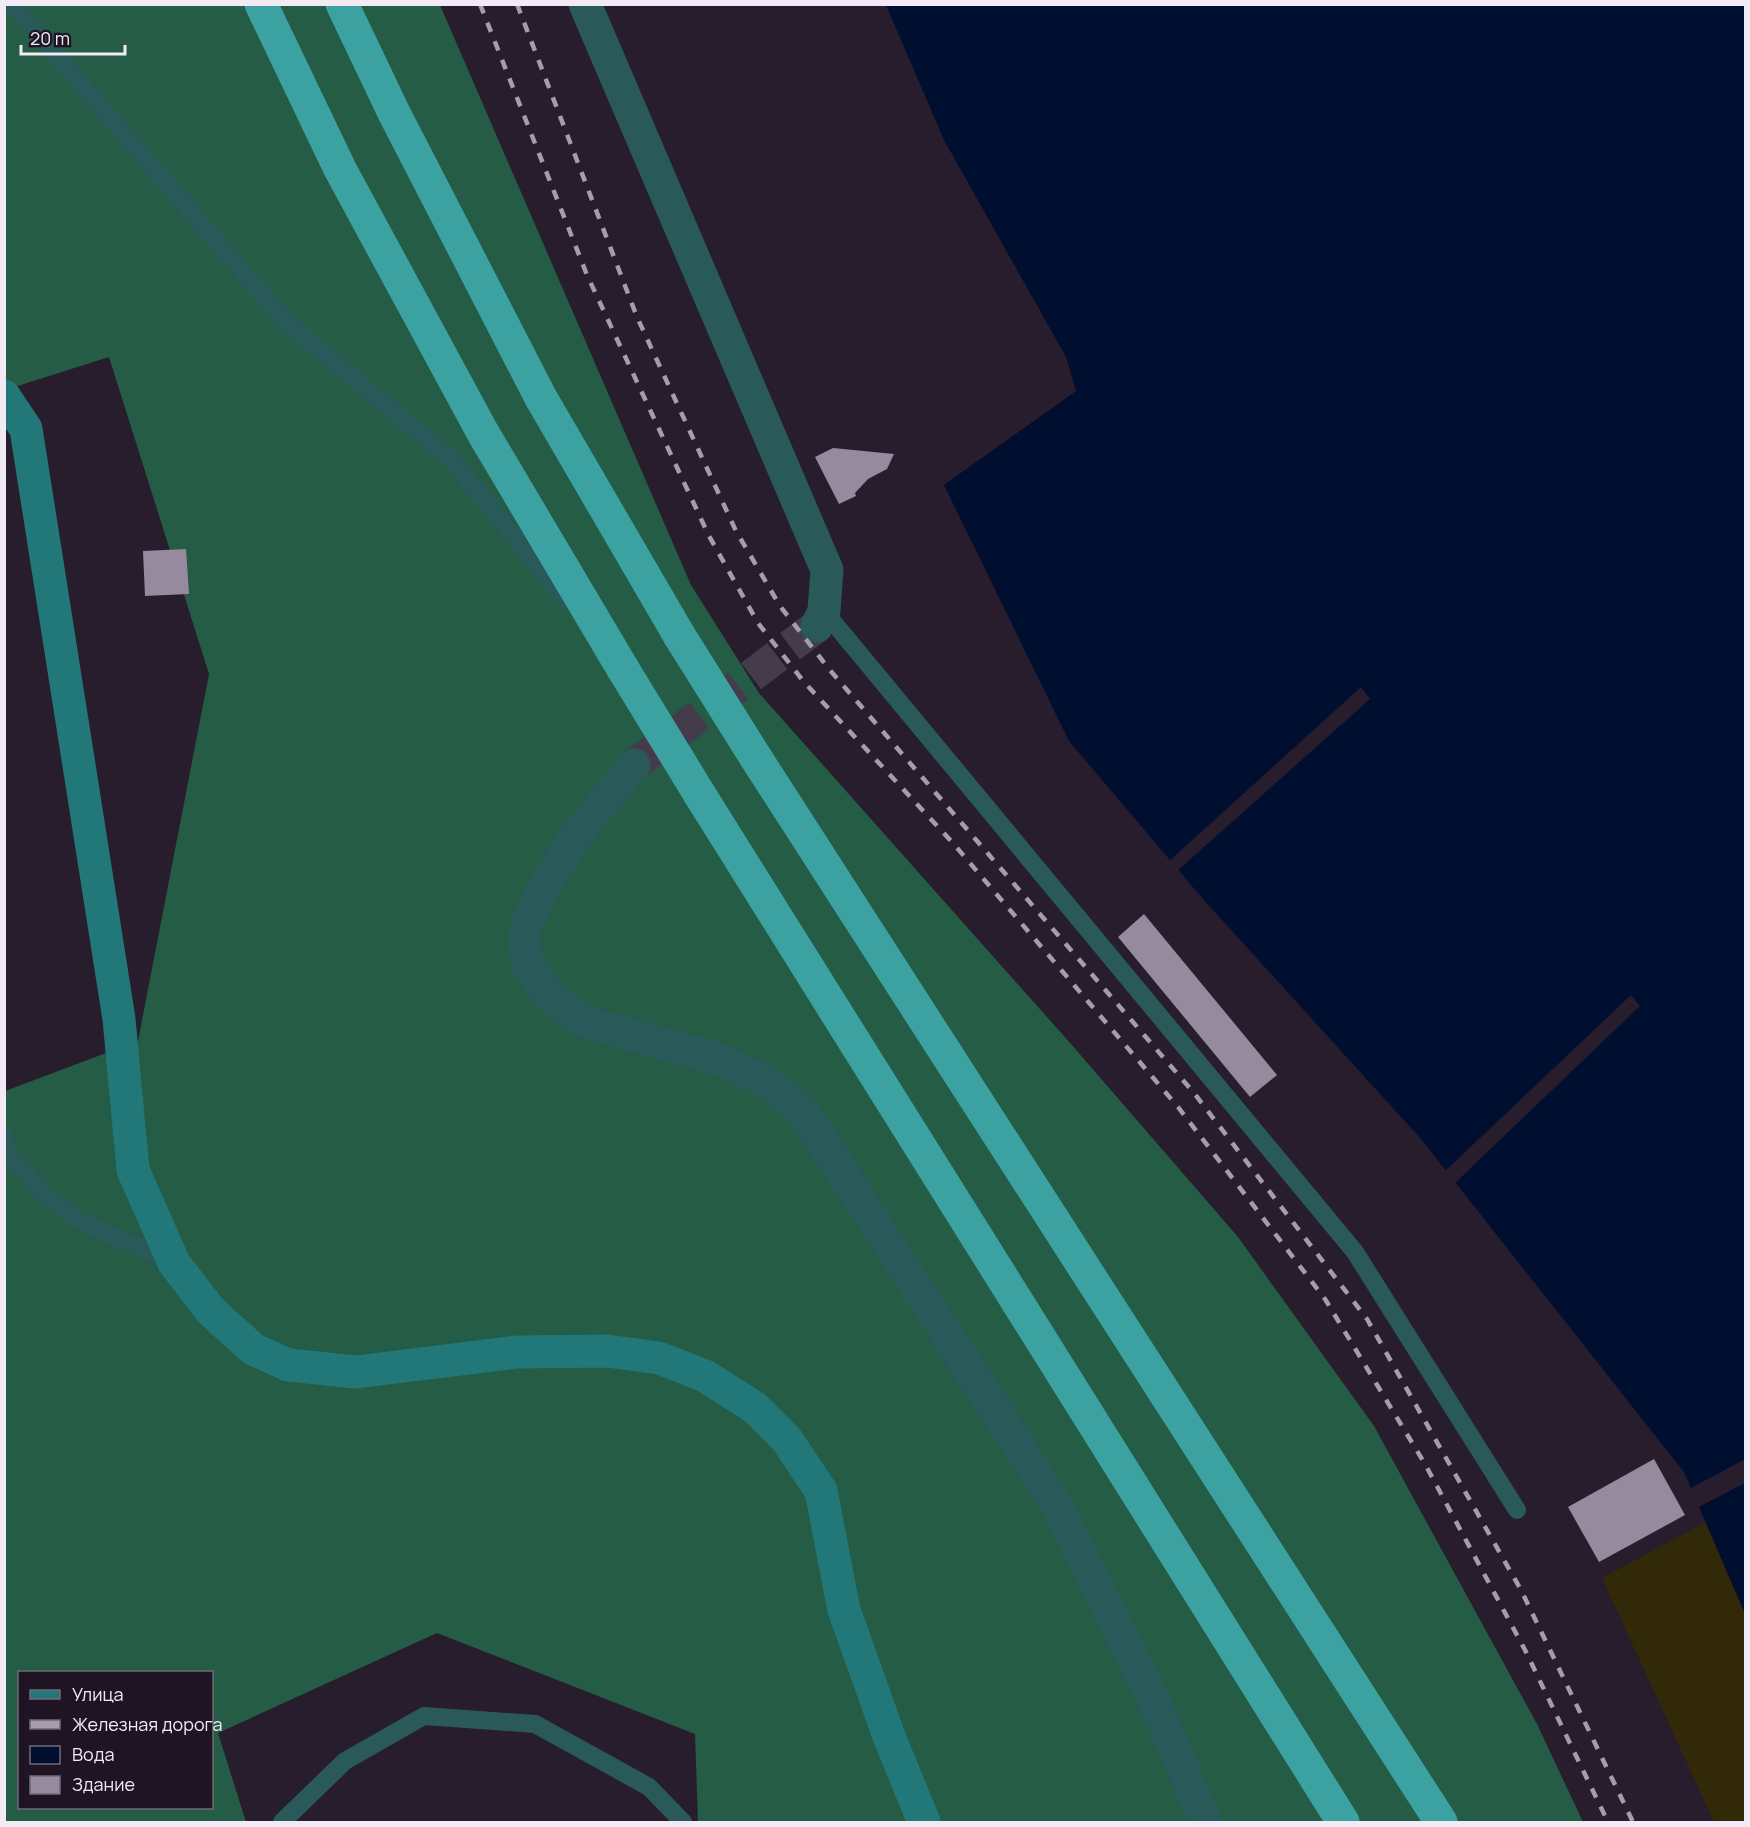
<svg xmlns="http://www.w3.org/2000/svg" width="1750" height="1827" font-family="Manrope,sans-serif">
<rect width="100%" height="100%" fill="#271d2d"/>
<path fill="#245c46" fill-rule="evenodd" d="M5 5H440L691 585 759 693 1071 1044 1238 1237 1374 1426 1537 1724 1583 1822H698L695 1734 437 1633 218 1733 246 1822H5V1091L138 1041 209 674 109 357 5 390ZM20 1672H212V1808H20Z"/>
<path fill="#312907" d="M1706 1522 1745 1614V1822H1714L1602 1578Z"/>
<path fill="#000e2f" d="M886 5H1745V1614L1684 1472 1421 1139 1203 899 1069 741 944 485 1076 391 1066 357 944 140Z"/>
<g fill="#271d2d">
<path d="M1361 687 1370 699 1176 872 1168 862Z"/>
<path d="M1631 995 1640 1006 1453 1185 1444 1172Z"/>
<path d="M1745 1459V1483L1697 1508 1689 1489Z"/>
</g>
<g fill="#968a9e">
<path d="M833 448 894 454 887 469 868 479 855 493 856 496 839 504 815 457Z"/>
<path d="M186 549 189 594 145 596 143 551Z"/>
<path d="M1144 914 1277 1075 1250 1097 1118 937Z"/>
<path d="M1654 1459 1685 1515 1599 1562 1568 1507Z"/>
</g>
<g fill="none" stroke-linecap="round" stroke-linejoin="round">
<path stroke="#453c4b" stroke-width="33" stroke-dasharray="33 16" stroke-linecap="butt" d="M634 765 817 626"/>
<g stroke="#295959" stroke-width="18">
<path d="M12 4 286 322 450 458 567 601"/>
<path d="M824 611 1355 1252 1517 1510"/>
<path d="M4 1136 9 1155 49 1199 79 1221 173 1262"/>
<path d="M282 1822 345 1761 424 1716 535 1724 649 1787 683 1822"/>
</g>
<g stroke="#295959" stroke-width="33">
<path d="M585 4 827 570 824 611 817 626"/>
<path d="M634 765 580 830 543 888 525 930 526 962 551 998 585 1022 722 1060 765 1081 803 1111 1056 1504 1155 1704 1206 1822"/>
</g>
<path stroke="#227878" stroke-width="33" d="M4 396 26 429 119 1019 133 1170 174 1263 211 1311 253 1349 288 1365 356 1372 517 1352 607 1351 659 1358 705 1376 754 1407 787 1440 821 1491 844 1610 890 1739 924 1822"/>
<g stroke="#3ba2a1" stroke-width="33">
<path d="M261 4 340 169 483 433 623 669"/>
<path d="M342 4 394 113 541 398 679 635"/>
<path d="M756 758 1441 1822"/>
<path d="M700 795 1343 1822"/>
</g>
<g stroke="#a59daa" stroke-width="4.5" stroke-dasharray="10 10" stroke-linecap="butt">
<path d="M480 4 587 275 709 536 758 623 804 682 952 842 1178 1107 1325 1299 1425 1464 1525 1650 1608 1822"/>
<path d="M517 4 637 317 736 531 780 606 829 669 1194 1093 1367 1319 1521 1590 1633 1822"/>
</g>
<g stroke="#3ba2a1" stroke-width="33">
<path d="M679 635 756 758"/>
<path d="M623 669 700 795"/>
</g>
</g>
<rect width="1750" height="1827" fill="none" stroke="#f2ebf6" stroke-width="12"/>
<rect x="18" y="1671" width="195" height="138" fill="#1e1423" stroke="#736a77" stroke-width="1.5"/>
<rect x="30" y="1690" width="30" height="9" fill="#227878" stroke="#736a77" stroke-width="1.5"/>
<text x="72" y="1701" font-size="18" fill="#f2ebf6">Улица</text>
<rect x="30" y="1720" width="30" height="9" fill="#a59daa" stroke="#736a77" stroke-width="1.5"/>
<text x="72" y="1731" font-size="18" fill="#f2ebf6">Железная дорога</text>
<rect x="30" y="1746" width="30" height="18" fill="#000e2f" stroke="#736a77" stroke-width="1.5"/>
<text x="72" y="1761" font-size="18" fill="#f2ebf6">Вода</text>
<rect x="30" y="1776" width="30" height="18" fill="#968a9e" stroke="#736a77" stroke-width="1.5"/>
<text x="72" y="1791" font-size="18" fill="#f2ebf6">Здание</text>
<path d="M21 45v9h104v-9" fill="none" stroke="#f2ebf6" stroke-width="3"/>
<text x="30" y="45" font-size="18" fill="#f2ebf6" stroke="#1e1423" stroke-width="4.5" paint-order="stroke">20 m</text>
</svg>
